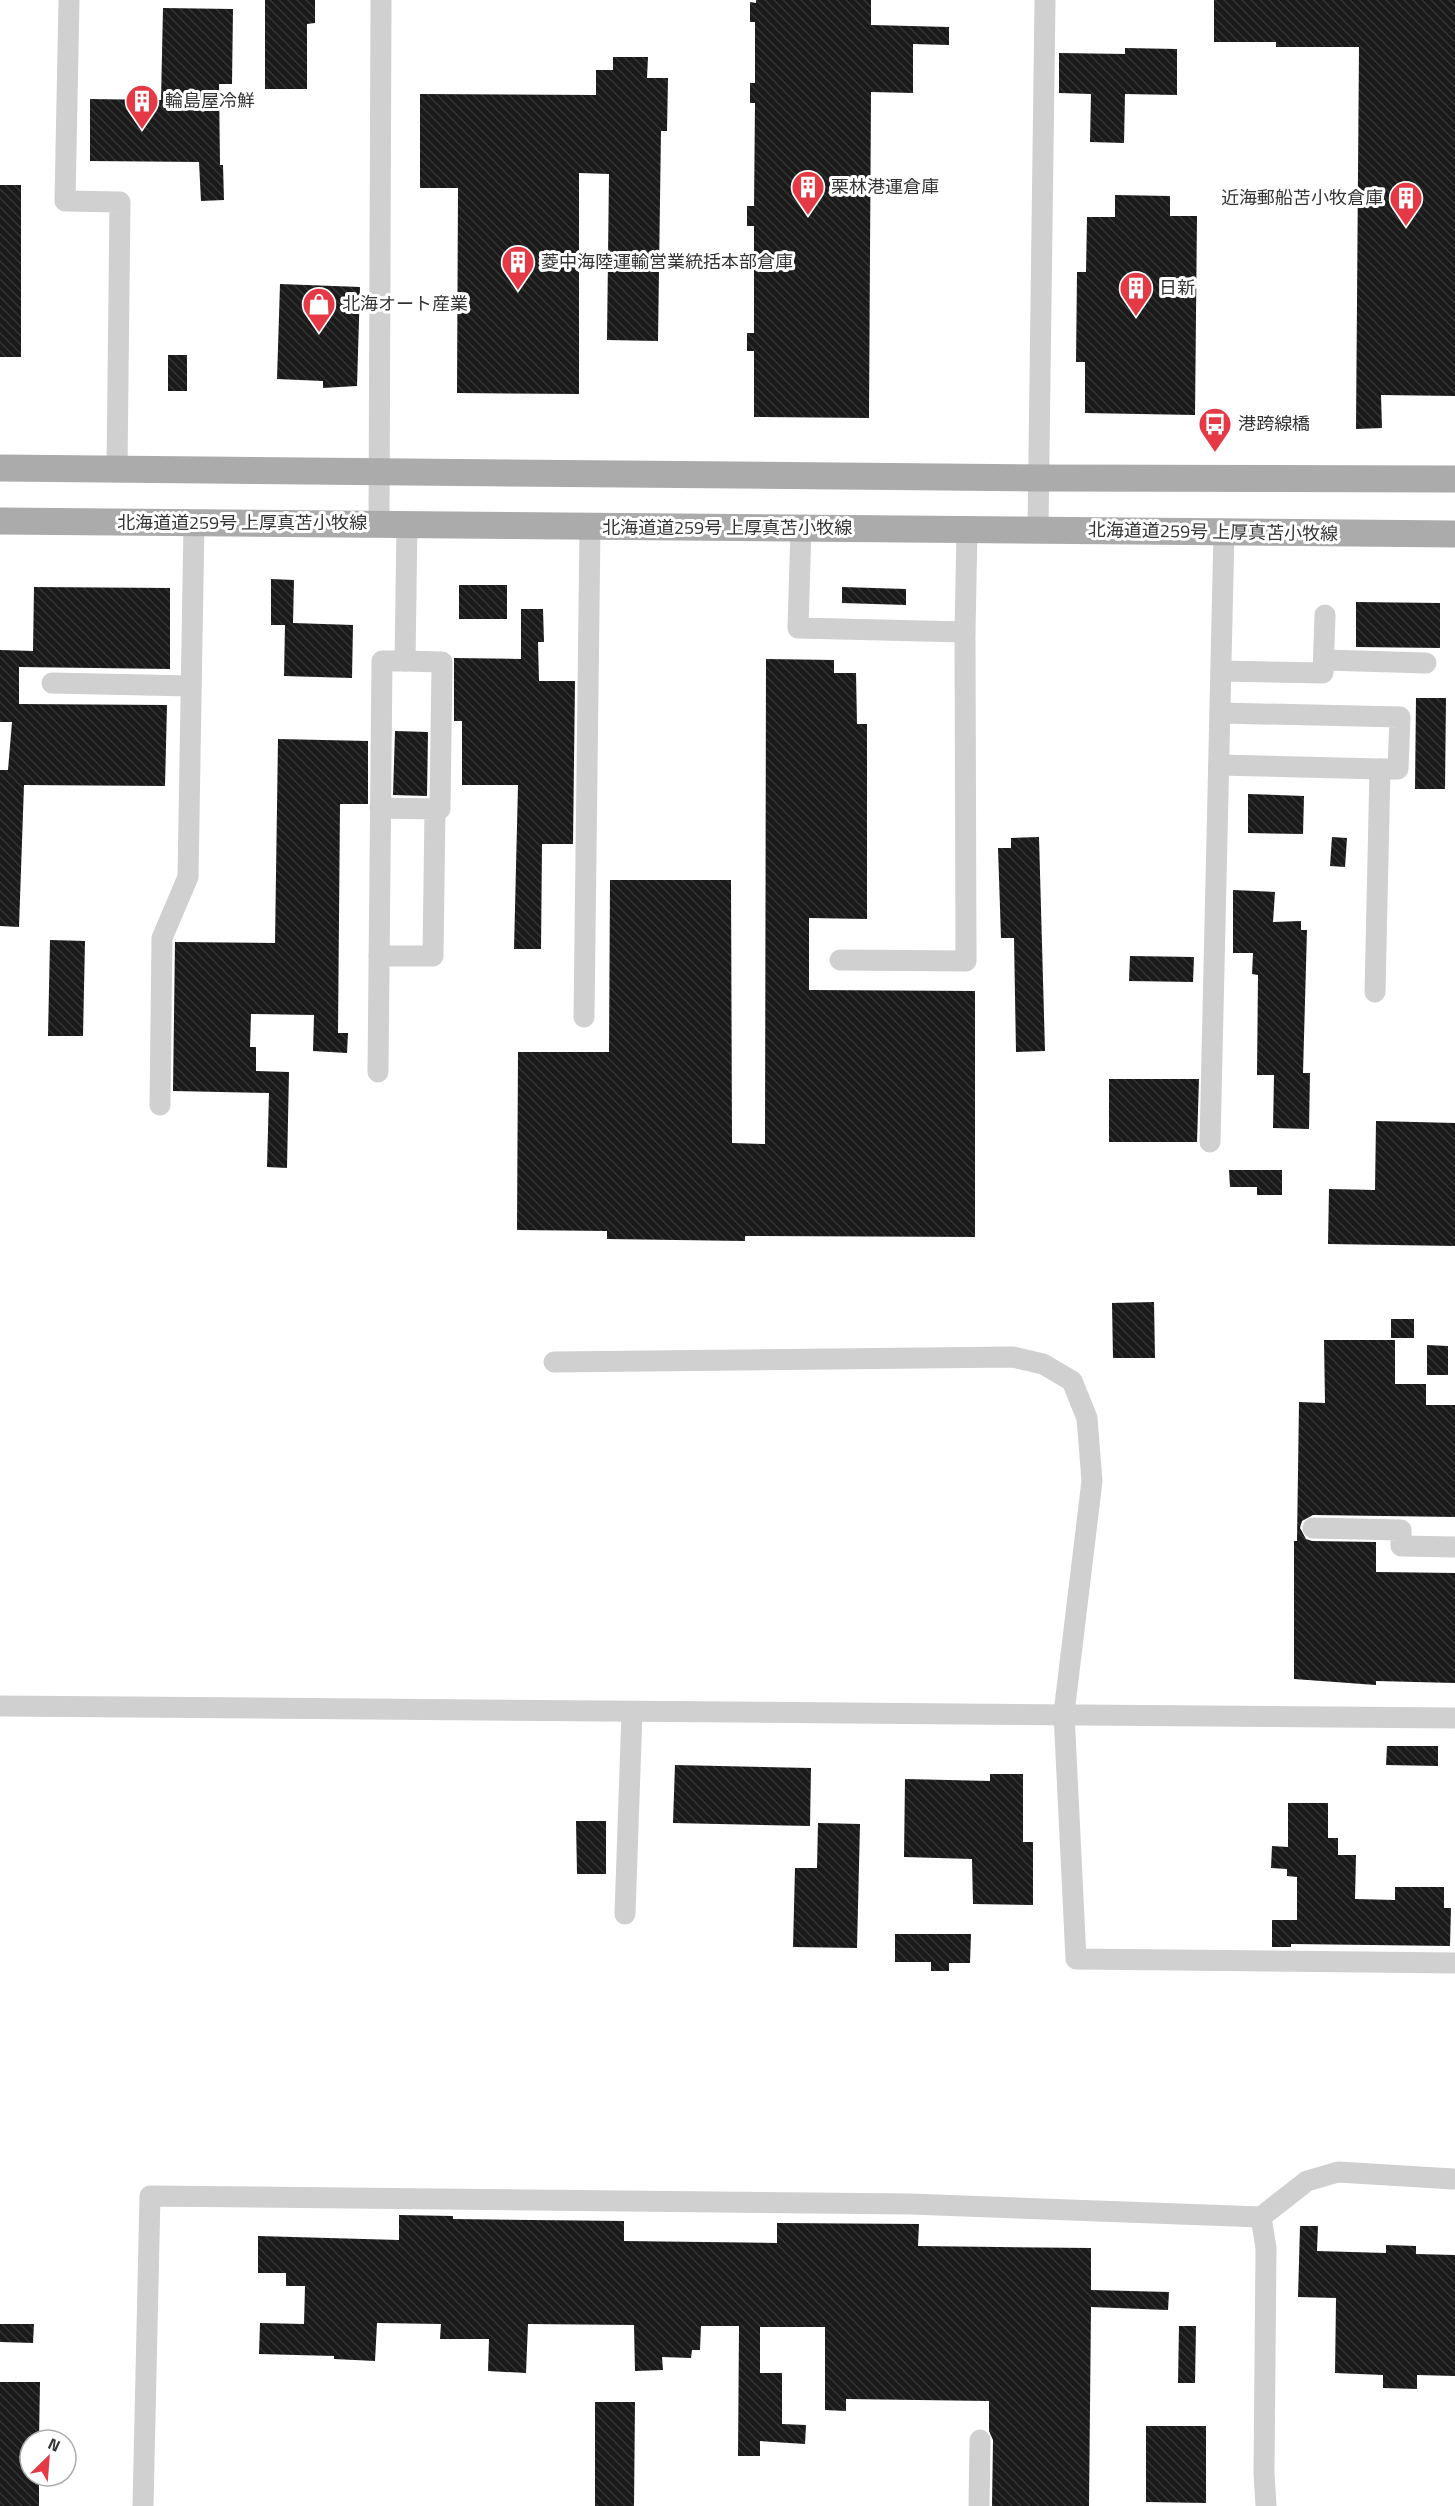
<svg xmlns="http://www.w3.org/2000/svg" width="1455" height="2506" font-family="'Titillium Web','Noto Sans JP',sans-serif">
<defs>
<pattern id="building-back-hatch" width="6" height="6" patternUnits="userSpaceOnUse" patternTransform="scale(1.5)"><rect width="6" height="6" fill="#1a1a1a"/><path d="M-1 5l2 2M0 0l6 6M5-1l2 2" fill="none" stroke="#333"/></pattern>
</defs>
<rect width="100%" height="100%" fill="#fff"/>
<g fill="url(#building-back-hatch)">
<path d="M265 0H315V23L307 24V89H265Z"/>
<path d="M756 0H871V25L949 27V45L913 44V93L871 92 869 418 754 417V351H747V333H754V226H747V206H754L755 103H750V83H755V22H750V2L756 3Z"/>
<path d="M1214 0H1455V396L1381 395 1382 428 1356 429 1359 47H1276V42H1214Z"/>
<path d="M163 8 233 9 232 84H219L220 165H223L224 200 201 201 199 162 90 161V99L161 100Z"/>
<path d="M1125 48 1177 49V95L1125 94 1124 143 1090 142 1091 94 1059 93V53L1125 54Z"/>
<path d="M613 57H648L647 78H668L667 131H661L658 341 607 340 609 174 579 173V394L457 393 458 188H420V94L596 95V70H613Z"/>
<rect x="0" y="185" width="21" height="172"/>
<path d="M1115 195 1170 196V216H1197L1195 415 1085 413V362H1076L1077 272H1086L1087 217H1115Z"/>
<path d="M280 284 360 287 357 386 323 388V381L277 379Z"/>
<rect x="168" y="355" width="19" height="36"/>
<path d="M271 579 294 580 293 623 353 625 352 678 284 676 285 625H271Z"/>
<rect x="459" y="585" width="48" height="34"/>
<path d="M34 587 170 588V669L19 667V704L167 705 165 786 24 785 19 927 0 926V770H8L12 722H0V650L33 651Z"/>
<path d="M842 587 906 589V605L842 603Z"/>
<path d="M1356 602 1440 603V648L1356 647Z"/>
<path d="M521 609H543L544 642H538L539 681H575L573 844H542L541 949H514L518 785H462V721H454V658L521 659Z"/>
<path d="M766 659 834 660V673H856L857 724H867V919L809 918V990L975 991V1237L745 1236V1241L607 1239V1231L517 1230 518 1052H609L610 880H731L732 1143 765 1144Z"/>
<path d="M1416 698H1446L1445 789H1415Z"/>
<path d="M395 731 428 732 427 796 393 795Z"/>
<path d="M278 739 368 741V804H340L338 1033H348L347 1053 313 1051 314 1015 251 1014 250 1047H256V1071L289 1072 287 1168 267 1167 269 1093 173 1091 175 942 275 943Z"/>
<path d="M1248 794 1304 796 1303 834 1248 833Z"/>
<path d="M1039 837 1045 1051 1016 1052 1014 938H1001L998 848H1011V838Z"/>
<path d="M1332 837 1347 838 1345 867 1330 866Z"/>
<path d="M1233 890 1275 892 1273 922 1301 921V930H1307L1303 1073H1310L1309 1129 1273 1128 1274 1075H1257L1258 975 1252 974 1253 953H1233Z"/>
<path d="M50 940 85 941 83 1036H48Z"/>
<path d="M1130 956 1194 957 1193 982 1129 981Z"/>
<path d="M1109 1079H1199L1197 1142H1109Z"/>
<path d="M1376 1121 1455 1123V1246L1328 1244 1329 1189 1375 1190Z"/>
<path d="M1229 1170H1282V1195H1257V1187H1230Z"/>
<path d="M1154 1302 1155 1358H1113L1112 1303Z"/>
<rect x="1391" y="1319" width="23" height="19"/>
<path d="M1324 1340H1395V1384H1426V1405H1455V1517L1313 1515 1302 1521 1300 1528 1306 1539 1312 1541 1376 1542V1572L1455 1573V1683L1376 1681V1685L1294 1679V1541H1297L1299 1402 1325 1403Z"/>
<path d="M1427 1345 1448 1346V1375H1427Z"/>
<path d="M1387 1746H1438V1766L1386 1765Z"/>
<path d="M675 1765 811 1768 810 1826 673 1823Z"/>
<path d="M990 1774H1023V1842H1033V1905L973 1904 972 1859 904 1857 905 1779 990 1781Z"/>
<path d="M1288 1803H1328V1838H1338V1855H1356L1355 1899 1395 1900V1887H1444V1908H1451L1450 1946 1291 1944V1947H1272V1920H1297V1877L1287 1876V1869L1271 1868 1272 1846 1288 1847Z"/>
<path d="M576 1821H606V1874H577Z"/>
<path d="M818 1823 860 1824 857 1948 793 1947 795 1868H817Z"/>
<path d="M895 1934H971L970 1963H949V1971H931V1962H895Z"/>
<path d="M399 2215 453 2216V2219L624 2221V2241L777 2243V2223L919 2224 918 2246 1091 2248V2290L1169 2292 1168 2310 1091 2307 1089 2506H992L993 2440 989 2431V2401L846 2399V2411L825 2410V2327H760V2373H782V2424L806 2425 805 2444 760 2441V2456H738L739 2326H701L700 2350H692L691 2358 662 2357 663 2370 635 2371 634 2325 528 2324 526 2373 488 2371 489 2339H440L441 2324 377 2323 375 2361 334 2359V2356L259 2354 260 2323 304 2324 305 2286H286V2273H258V2236L399 2240Z"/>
<path d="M1300 2226H1318L1317 2251 1386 2253V2245L1416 2246V2254L1455 2255V2376L1417 2375V2389L1383 2388V2375L1335 2373 1336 2298 1298 2297Z"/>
<path d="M0 2324H34L33 2343 0 2342Z"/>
<path d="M1179 2326H1196L1195 2383H1178Z"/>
<path d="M0 2382H40L39 2440H30V2476H39V2506H0Z"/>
<path d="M595 2402H635L634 2506H595Z"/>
<path d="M1146 2426H1206V2503L1146 2502Z"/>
</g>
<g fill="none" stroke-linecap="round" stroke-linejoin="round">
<g stroke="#d0d0d0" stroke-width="21">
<path d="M69 0 65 201 120 202 117 469"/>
<path d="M379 524 381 0"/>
<path d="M801 528 798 628 965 632 967 530"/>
<path d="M1038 530 1045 0"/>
<path d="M1324 660 1426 663"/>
<path d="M405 661 442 662 440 809H435"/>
<path d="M1221 671 1323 673 1325 615"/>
<path d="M52 683 191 686"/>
<path d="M1220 713 1400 717 1398 769H1380"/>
<path d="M1219 765 1380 769 1375 992"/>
<path d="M379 956H433L435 809 380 808"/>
<path d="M840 960 966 961 965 632"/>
<path d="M584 1017 590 527"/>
<path d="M378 1072 382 661H405L407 524"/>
<path d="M160 1105 162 938 188 877 194 523"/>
<path d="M1210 1142 1224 532"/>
<path d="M554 1362 1013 1357 1043 1364 1072 1381 1087 1418 1092 1481 1064 1713 1076 1959 1455 1963"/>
<path d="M1313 1528 1401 1530V1546L1455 1547"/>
<path d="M0 1706 1455 1718"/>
<path d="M625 1914 632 1712"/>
<path d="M1261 2217 1307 2181 1338 2172 1453 2179"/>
<path d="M143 2506 150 2196 910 2204 1261 2217 1266 2248 1264 2473 1266 2506"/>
<path d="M979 2506 980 2440"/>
</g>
<g stroke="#ababab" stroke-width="27">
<path d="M0 468 1038 478 1455 479"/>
<path d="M0 521 1455 534"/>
</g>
</g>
<defs>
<symbol id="building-pin" viewBox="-11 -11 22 30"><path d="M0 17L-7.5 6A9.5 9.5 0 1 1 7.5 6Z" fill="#e63946" stroke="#fff"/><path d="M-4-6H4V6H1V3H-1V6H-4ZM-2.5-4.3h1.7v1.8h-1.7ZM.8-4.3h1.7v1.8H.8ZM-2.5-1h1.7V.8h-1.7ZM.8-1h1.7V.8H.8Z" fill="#fff"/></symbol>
<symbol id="shop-pin" viewBox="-11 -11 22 30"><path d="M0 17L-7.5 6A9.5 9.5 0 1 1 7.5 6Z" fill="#e63946" stroke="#fff"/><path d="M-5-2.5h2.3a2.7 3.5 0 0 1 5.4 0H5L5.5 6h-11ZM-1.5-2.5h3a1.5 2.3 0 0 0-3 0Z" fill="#fff"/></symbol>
<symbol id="bus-pin" viewBox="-11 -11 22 30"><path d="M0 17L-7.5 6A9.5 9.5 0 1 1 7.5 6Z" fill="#e63946" stroke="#fff"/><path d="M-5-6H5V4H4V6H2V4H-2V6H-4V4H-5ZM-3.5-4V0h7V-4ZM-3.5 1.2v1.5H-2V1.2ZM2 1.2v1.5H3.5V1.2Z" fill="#fff"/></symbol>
</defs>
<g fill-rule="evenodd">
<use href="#building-pin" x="123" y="82" width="38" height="52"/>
<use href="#building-pin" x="789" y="168" width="38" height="52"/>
<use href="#building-pin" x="1387" y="179" width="38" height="52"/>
<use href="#building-pin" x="499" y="243" width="38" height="52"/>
<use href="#building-pin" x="1117" y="269" width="38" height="52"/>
<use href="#shop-pin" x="300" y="285" width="38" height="52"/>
<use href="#bus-pin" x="1196" y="405" width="38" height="52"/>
</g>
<g text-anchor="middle" stroke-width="6" stroke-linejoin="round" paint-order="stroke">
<g font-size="18" fill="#333" stroke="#fff" text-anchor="start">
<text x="165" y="107">輪島屋冷鮮</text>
<text x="831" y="193">栗林港運倉庫</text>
<text x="1383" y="204" text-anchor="end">近海郵船苫小牧倉庫</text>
<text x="541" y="268">菱中海陸運輸営業統括本部倉庫</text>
<text x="1159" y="294">日新</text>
<text x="342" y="310">北海オート産業</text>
<text x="1238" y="430">港跨線橋</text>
</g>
<g font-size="18" fill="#333" stroke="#fff">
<text x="242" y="529">北海道道259号 上厚真苫小牧線</text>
<text x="727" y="534">北海道道259号 上厚真苫小牧線</text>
<text transform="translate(1213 532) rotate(1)" y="6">北海道道259号 上厚真苫小牧線</text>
</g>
</g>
<g transform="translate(48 2458) rotate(25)"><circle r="28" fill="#ffffff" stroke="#adadad" stroke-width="1.5"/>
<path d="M0-4.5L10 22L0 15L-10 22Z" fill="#e63946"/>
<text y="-9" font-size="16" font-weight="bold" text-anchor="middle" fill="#333333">N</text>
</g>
</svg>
